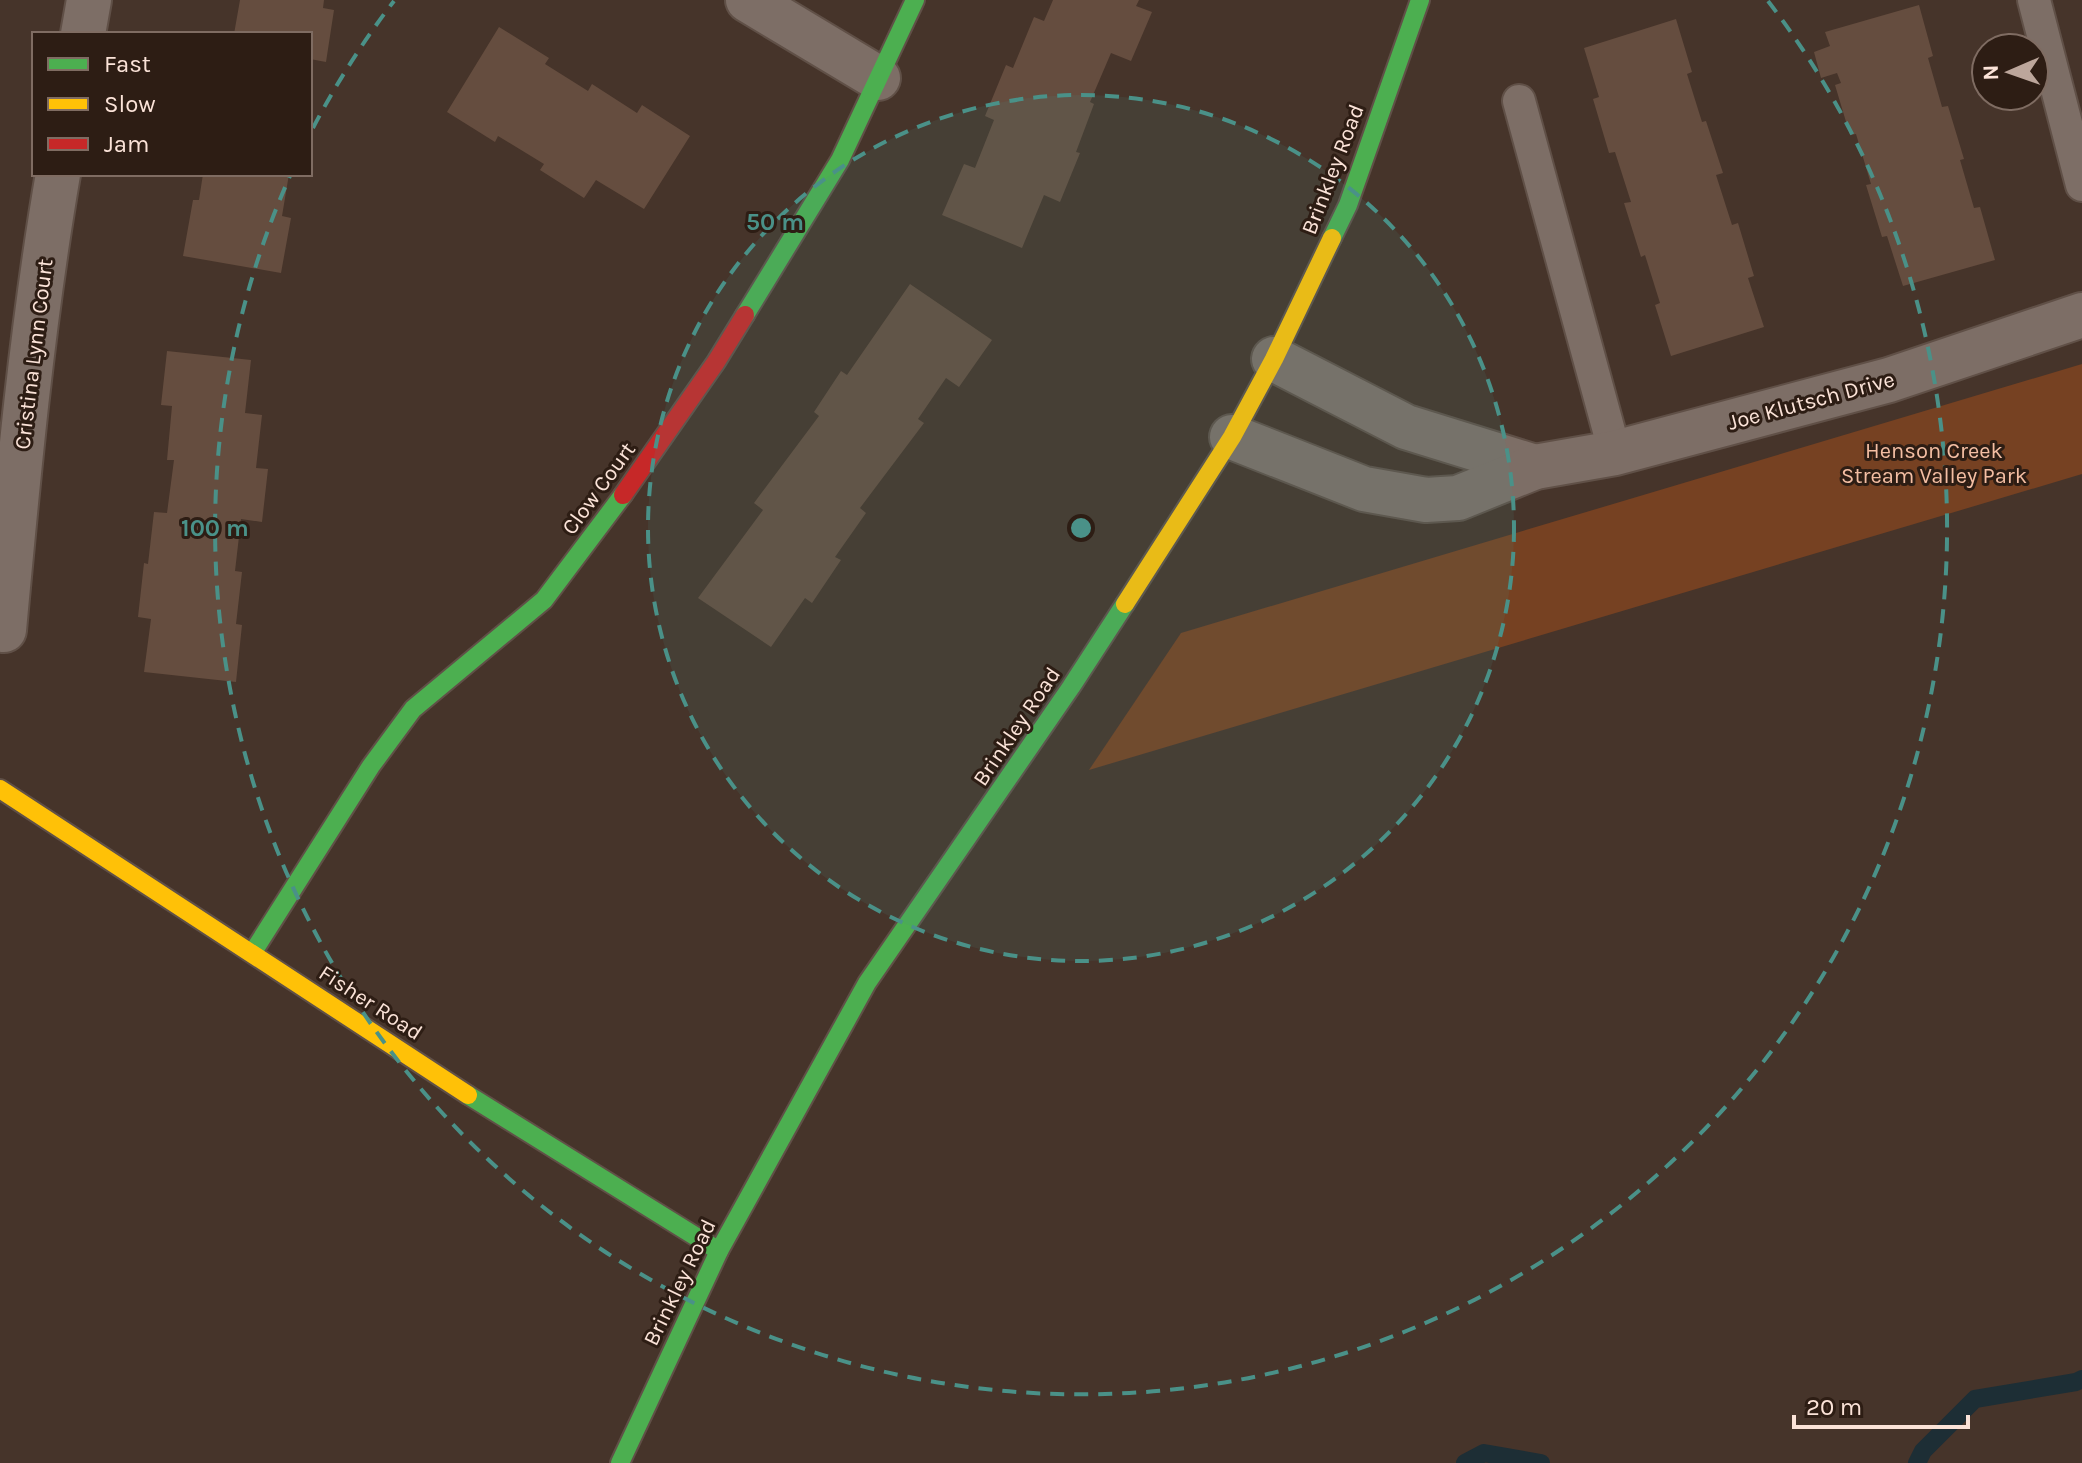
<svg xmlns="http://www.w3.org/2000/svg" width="2082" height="1463" font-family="Karla,sans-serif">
<rect width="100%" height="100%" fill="#46342a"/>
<path fill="#764122" d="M2082 364V474L1089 770 1181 633Z"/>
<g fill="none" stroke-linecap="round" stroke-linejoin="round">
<g stroke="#1d2e35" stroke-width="18">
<path d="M1465 1463 1484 1453 1541 1463"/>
<path d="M1917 1463 1923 1451 1975 1399 2076 1382 2082 1379"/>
</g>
</g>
<g fill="#654d3f">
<path d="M240 0H324L323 8 334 10 326 62 310 59V34H234Z"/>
<path d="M1053 0H1139L1136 6 1152 12 1131 61 1111 53 1090 102 1094 104 1076 152 1080 153 1060 202 1044 195 1022 248 942 215 964 164 975 168 994 120 985 116 1006 65 1013 68 1034 17 1044 21Z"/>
<path d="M1919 5 1933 56 1928 58 1942 107 1948 106 1964 159 1960 160 1974 208 1980 207 1995 260 1903 286 1887 236 1882 237 1866 185 1871 184 1856 134 1850 135 1835 85 1841 83 1837 73 1821 78 1814 52 1830 46 1825 32Z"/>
<path d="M1676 19 1692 72 1687 74 1702 122 1706 121 1723 173 1716 175 1732 225 1738 223 1754 276 1748 278 1764 327 1671 356 1655 305 1660 303 1645 255 1641 257 1624 203 1631 202 1615 152 1609 153 1593 99 1599 97 1584 48Z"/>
<path d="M499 27 549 58 545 64 588 91 592 84 637 113 642 105 690 136 644 209 596 180 584 198 540 170 544 164 498 136 495 142 447 112Z"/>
<path d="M203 174H289L282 216 291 218 281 273 183 256 193 200H199Z"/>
<path d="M910 284 992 340 959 387 946 378 918 419 924 423 860 508 866 513 835 557 841 560 812 603 805 598 771 647 698 598 763 510 754 503 819 416 814 412 841 371 847 375Z"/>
<path d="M167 351 251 360 245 413 262 415 256 468 268 469 262 522 241 519 235 571 242 572 236 624 242 625 236 682 144 672 151 619 138 617 144 563 148 564 154 512 167 513 174 460H167L172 406 161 405Z"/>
</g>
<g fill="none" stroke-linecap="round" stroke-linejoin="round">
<defs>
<g id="lane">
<path d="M2034 0 2082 185"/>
<path d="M1519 101 1615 453"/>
</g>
<g id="street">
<path d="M748 0 878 78"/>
<path d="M83 34 89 0"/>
<path d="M1274 359 1406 427 1535 467"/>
<path d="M1232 437 1364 489 1426 500 1458 498 1535 467 1615 453 1889 380 2082 315"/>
<path d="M4 630C18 477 32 325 58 174"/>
</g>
<g id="fast">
<path d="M1332 238 1348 205 1420 0"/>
<path d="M745 315 840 160 915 0"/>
<path d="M253 952 371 766 413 709 544 600 623 495"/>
<path d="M468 1095 719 1251"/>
<path d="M620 1463 719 1251 867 983 1071 687 1125 604"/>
</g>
<g id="slow">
<path d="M1125 604 1232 437 1274 359 1332 238"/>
<path d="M0 789 468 1095"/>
</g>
<path id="jam" d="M623 495 716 362 745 315"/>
</defs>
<use href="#lane" stroke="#605047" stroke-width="36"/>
<use href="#street" stroke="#605047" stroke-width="48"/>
<use href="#fast" stroke="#605047" stroke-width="22"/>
<use href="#slow" stroke="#605047" stroke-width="22"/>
<use href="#jam" stroke="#605047" stroke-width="22"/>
<use href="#lane" stroke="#7d6e66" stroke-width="32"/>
<use href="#street" stroke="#7d6e66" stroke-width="44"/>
<use href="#fast" stroke="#4caf50" stroke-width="18"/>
<use href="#slow" stroke="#ffc107" stroke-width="18"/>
<use href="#jam" stroke="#c62828" stroke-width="18"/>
</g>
<circle cx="1081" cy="528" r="433" fill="#4a9188" fill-opacity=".12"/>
<g fill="none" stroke="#4a9188" stroke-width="4" stroke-dasharray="14 10">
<circle cx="1081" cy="528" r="433"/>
<path d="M313 128A866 866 0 0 1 394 1M1768 1A866 866 0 1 1 290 176"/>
</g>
<g text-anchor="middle" stroke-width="6" stroke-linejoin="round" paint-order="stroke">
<g font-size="22" fill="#fbe3d8" stroke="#2d1d14">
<text transform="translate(1332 169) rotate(-69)" y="8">Brinkley Road</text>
<text transform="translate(33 354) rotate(-83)" y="8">Cristina Lynn Court</text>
<text transform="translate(1811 400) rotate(-15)" y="8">Joe Klutsch Drive</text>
<text transform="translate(598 488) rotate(-54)" y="8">Clow Court</text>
<text transform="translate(1016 726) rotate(-56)" y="8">Brinkley Road</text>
<text transform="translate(371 1002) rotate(33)" y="8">Fisher Road</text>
<text transform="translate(679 1282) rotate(-64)" y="8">Brinkley Road</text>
</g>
<g font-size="22" fill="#f4bea3" stroke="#2d1d14">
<text x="1934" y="458">Henson Creek<tspan x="1934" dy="25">Stream Valley Park</tspan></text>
</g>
</g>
<circle cx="1081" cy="528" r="12" fill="#4a9188" stroke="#2d1d14" stroke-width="4"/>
<g font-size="24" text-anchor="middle" font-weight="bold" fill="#4a9188" stroke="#2d1d14" stroke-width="6" stroke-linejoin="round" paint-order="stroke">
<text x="775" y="230">50 m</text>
<text x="215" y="536">100 m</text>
</g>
<rect x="32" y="32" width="280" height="144" fill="#2d1d14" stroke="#7f6c62" stroke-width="2"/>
<rect x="48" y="58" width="40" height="12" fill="#4caf50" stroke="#7f6c62" stroke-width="2"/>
<text x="104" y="72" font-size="24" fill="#fbe3d8">Fast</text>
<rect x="48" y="98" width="40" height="12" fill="#ffc107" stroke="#7f6c62" stroke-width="2"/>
<text x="104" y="112" font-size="24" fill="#fbe3d8">Slow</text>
<rect x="48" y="138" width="40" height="12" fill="#c62828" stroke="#7f6c62" stroke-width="2"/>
<text x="104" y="152" font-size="24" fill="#fbe3d8">Jam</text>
<g transform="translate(2010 72) rotate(268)"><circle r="38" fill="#2d1d14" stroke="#7f6c62" stroke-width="2"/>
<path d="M0-6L14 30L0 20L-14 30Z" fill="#bca69b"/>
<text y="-12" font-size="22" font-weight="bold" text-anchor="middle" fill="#fbe3d8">N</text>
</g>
<path d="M1794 1415v12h174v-12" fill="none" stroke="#fbe3d8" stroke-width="4"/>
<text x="1806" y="1415" font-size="24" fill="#fbe3d8" stroke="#2d1d14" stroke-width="6" paint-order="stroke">20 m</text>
</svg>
